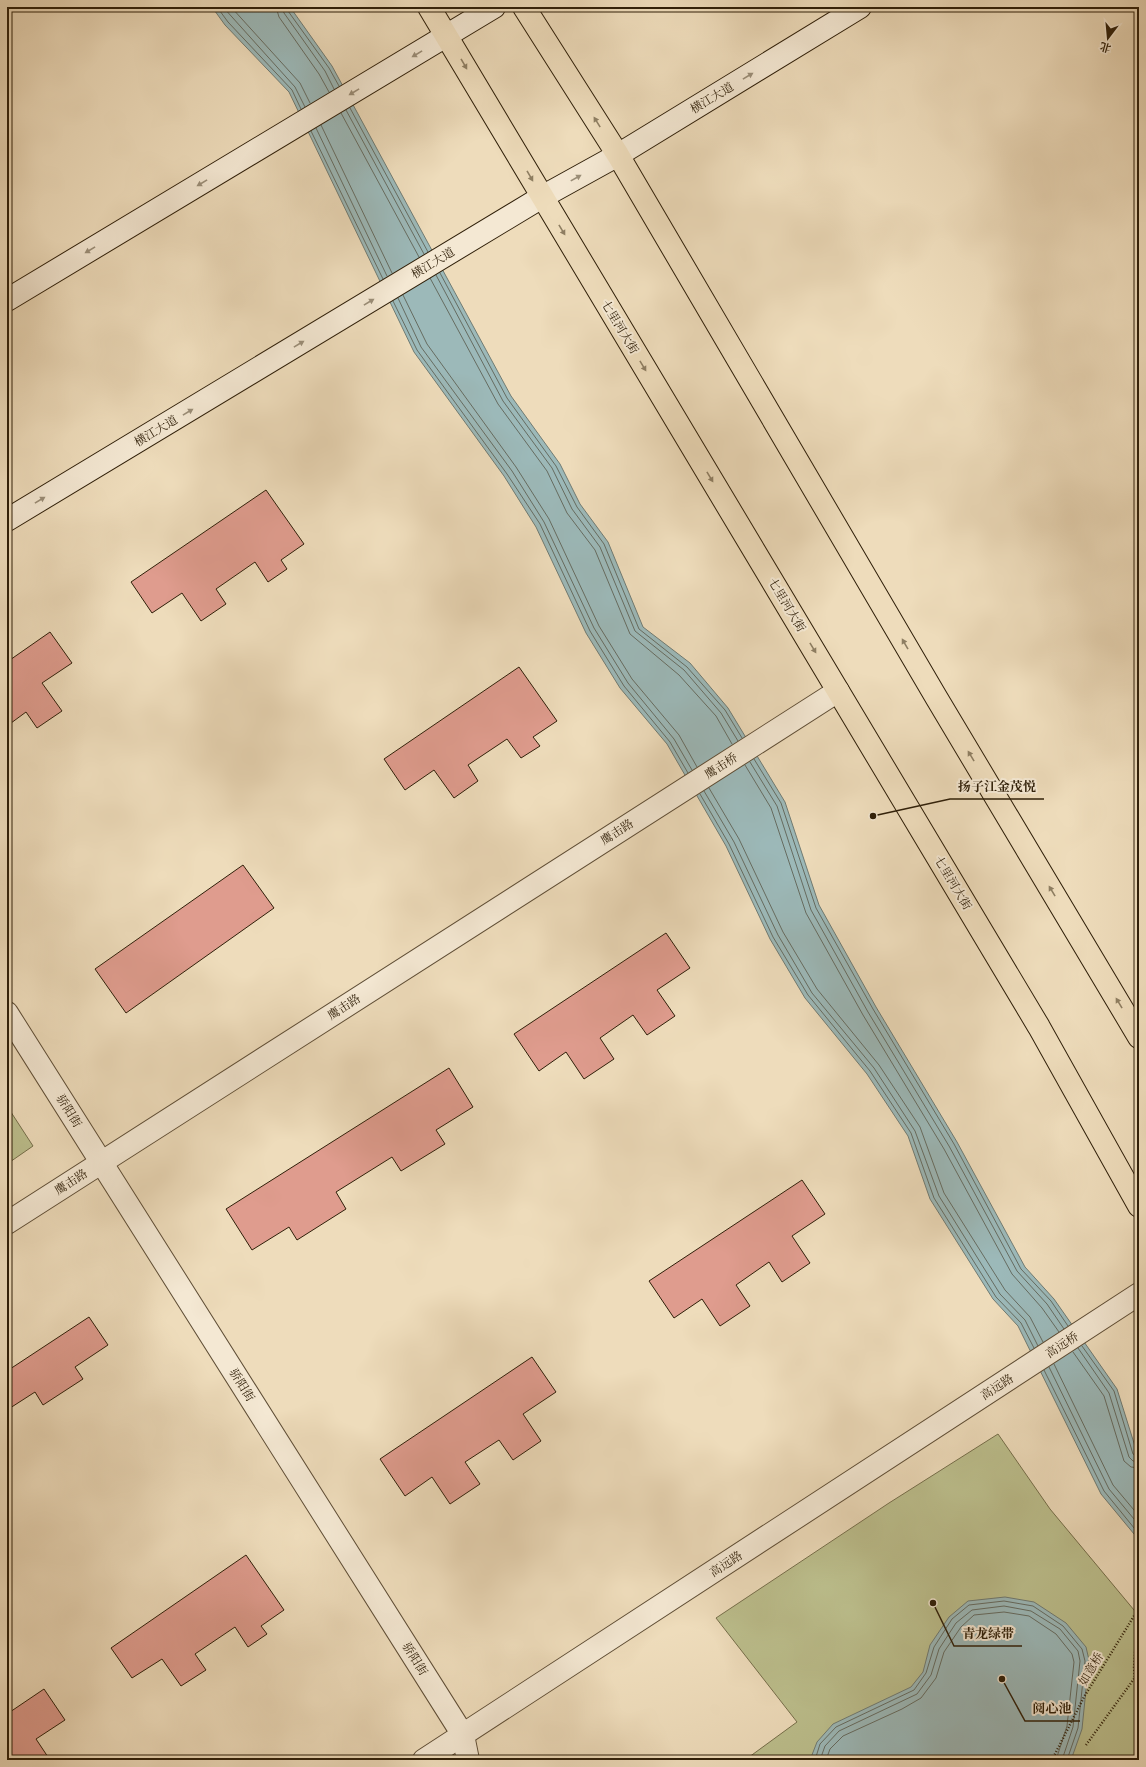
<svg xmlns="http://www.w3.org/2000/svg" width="1146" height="1767" font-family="Vollkorn,'Noto Serif SC',serif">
<rect width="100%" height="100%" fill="#eedcbb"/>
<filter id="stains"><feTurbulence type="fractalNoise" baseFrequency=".005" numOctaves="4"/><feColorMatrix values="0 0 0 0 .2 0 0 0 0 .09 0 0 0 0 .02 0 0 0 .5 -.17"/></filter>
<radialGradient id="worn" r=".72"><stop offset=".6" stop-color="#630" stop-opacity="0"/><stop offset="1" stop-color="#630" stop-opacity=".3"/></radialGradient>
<g fill="#bcbf8d" stroke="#766f4b">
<path d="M7 1106 33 1146 7 1164Z"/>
<path d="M998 1434 1050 1509 1139 1616V1760H745L797 1722 716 1618 889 1503Z"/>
</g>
<g fill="#9cb9b9" stroke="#707b73">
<path d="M212 7H290L332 66 511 396 560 464 580 504 608 542 643 627 690 663 728 708 785 802 819 905 876 1007 957 1142 1025 1267 1054 1299 1117 1389 1139 1459V1540L1101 1494 1018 1326 993 1299 930 1199 908 1136 867 1074 805 998 770 939 726 846 667 744 620 688 586 633 536 527 504 476 414 352 289 92 225 25Z"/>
<path d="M1005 1597 1034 1602 1066 1623 1086 1647 1089 1660 1082 1729 1071 1760H810L817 1742 833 1724 911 1687 923 1672 930 1645 949 1617 968 1601Z"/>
</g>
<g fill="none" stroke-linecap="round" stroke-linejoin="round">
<g stroke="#666c61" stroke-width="1">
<path d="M217 7 228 22 292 90 301 109"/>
<path d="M223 7 295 87 305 107"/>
<path d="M231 7 300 83 310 103"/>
<path d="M276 7 279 17 319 74 329 92"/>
<path d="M282 7 284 13 325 71 334 89"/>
<path d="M287 7 288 11 329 68 339 86"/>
<path d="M350 108 428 252"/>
<path d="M346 110 424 254"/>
<path d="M341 113 419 257"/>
<path d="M321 125 392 273"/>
<path d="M316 128 387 276"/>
<path d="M311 131 383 279"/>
<path d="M440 273 507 398 556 466 577 507 604 544 639 629 687 667 725 710 742 738"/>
<path d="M436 275 503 401 552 468 572 509 600 547 635 631 684 670 721 713 738 741"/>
<path d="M430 278 498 404 547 471 567 513 595 550 630 634 679 675 716 716 732 744"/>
<path d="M403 295 427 344 516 467 549 519 599 626 632 679 679 735 697 767"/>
<path d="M398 298 421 347 512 471 544 522 594 628 628 683 674 739 692 770"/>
<path d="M393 301 417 350 507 474 540 524 590 631 624 686 670 742 688 773"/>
<path d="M754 759 781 803 816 908 873 1009 954 1144 1021 1269 1051 1301 1068 1326"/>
<path d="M750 762 777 806 811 910 868 1012 949 1146 1017 1271 1047 1304 1064 1329"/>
<path d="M745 765 771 808 806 913 863 1015 944 1149 1012 1274 1042 1308 1059 1332"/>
<path d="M709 788 739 839 783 932 817 989 879 1065 920 1127 944 1193 1005 1290 1030 1317 1043 1342"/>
<path d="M704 791 734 842 778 935 812 993 874 1068 915 1131 939 1196 1000 1294 1025 1320 1038 1346"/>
<path d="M700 794 729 844 773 937 808 995 870 1071 911 1133 934 1198 996 1297 1021 1323 1034 1348"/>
<path d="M1082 1346 1114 1391 1133 1454 1139 1457"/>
<path d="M1078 1348 1109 1393 1129 1457 1133 1461 1139 1462"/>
<path d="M1073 1352 1104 1396 1124 1461 1131 1467 1139 1468"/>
<path d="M1054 1364 1113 1485 1139 1516"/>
<path d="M1049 1367 1109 1489 1139 1525"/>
<path d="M1044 1370 1104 1491 1139 1534"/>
<path d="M815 1760 820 1744 836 1727 914 1690 926 1673 934 1647 952 1619 969 1605 1004 1601 1033 1606 1063 1626 1082 1649 1085 1661 1078 1728 1067 1760"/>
<path d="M820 1760 825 1746 839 1731 917 1694 931 1675 939 1649 956 1623 972 1610 1004 1606 1031 1611 1060 1629 1078 1651 1080 1661 1073 1727 1062 1760"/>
<path d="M826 1760 830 1749 843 1736 902 1709 921 1698 936 1678 944 1652 961 1627 974 1615 1004 1612 1029 1616 1056 1634 1072 1654 1074 1662 1067 1726 1056 1760"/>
</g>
</g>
<g fill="#df9c8e" stroke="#2f1f09">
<path d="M266 490 304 544 281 560 287 569 268 582 255 562 216 589 226 604 201 621 182 593 152 613 131 582Z"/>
<path d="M50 632 72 663 42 683 62 711 37 728 26 712 7 726V662Z"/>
<path d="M519 667 557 721 533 737 540 746 521 758 507 739 468 765 478 781 454 798 434 770 405 790 384 759Z"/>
<path d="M243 865 274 908 126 1013 95 969Z"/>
<path d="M666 933 690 968 657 990 675 1016 647 1035 633 1015 600 1038 614 1059 584 1079 566 1052 539 1071 514 1034Z"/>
<path d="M449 1068 473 1107 436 1130 445 1144 401 1171 392 1157 336 1192 346 1209 297 1240 289 1227 252 1250 226 1209Z"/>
<path d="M802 1180 825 1214 792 1236 810 1263 782 1282 769 1262 736 1285 750 1306 720 1326 702 1299 674 1318 649 1281Z"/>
<path d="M89 1317 108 1345 75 1367 83 1379 43 1405 35 1392 7 1410V1371Z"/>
<path d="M532 1357 556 1392 523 1414 541 1441 513 1460 499 1440 465 1462 480 1484 450 1504 432 1477 405 1496 380 1459Z"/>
<path d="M246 1555 284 1610 261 1626 267 1634 248 1647 235 1627 195 1654 206 1670 181 1686 162 1659 132 1678 111 1648Z"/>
<path d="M44 1689 65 1720 36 1739 50 1760H7V1714Z"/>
</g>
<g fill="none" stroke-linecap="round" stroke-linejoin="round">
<defs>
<g id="street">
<path d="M7 1013 463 1735 468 1760"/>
<path d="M7 1223 838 691"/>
<path d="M424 1760 1139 1294"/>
</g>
<g id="secondary">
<path d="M7 300 494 7"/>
<path d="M7 520 542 197 618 155 860 7"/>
</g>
<g id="primary">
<path d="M429 7 1039 1027 1139 1206"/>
<path d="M524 7 618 155 936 697 1139 1037"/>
</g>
</defs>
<use href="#street" stroke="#5f4e36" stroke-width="24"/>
<use href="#secondary" stroke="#2f1f09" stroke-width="24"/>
<use href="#primary" stroke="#2f1f09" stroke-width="24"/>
<g stroke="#2f1f09" stroke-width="2.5" stroke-dasharray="1 2" stroke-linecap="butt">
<path d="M1086 1745 1139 1672"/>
<path d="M1052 1760 1084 1697 1139 1608"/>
</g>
<use href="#street" stroke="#f4e8d3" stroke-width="22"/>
<use href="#secondary" stroke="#f4e8d3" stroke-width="22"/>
<use href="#primary" stroke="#eedcbb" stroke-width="22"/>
<path stroke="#2f1f09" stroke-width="2.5" stroke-dasharray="1 2" stroke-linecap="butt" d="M1138 1610 1134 1668 1139 1721"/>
</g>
<defs><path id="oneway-solid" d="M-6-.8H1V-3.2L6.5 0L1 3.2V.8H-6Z"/></defs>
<g fill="#9b8e78">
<use href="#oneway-solid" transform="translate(417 54) rotate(149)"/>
<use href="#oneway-solid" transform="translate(748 76) rotate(-31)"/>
<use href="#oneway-solid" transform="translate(354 92) rotate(149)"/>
<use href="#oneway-solid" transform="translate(576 178) rotate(-29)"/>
<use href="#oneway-solid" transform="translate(202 183) rotate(149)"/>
<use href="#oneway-solid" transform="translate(90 250) rotate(149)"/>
<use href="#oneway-solid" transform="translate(369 302) rotate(-31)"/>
<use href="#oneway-solid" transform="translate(299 344) rotate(-31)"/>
<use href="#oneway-solid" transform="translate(188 412) rotate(-31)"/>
<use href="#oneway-solid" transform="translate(40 500) rotate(-31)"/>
</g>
<g fill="#8e7e62">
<use href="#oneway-solid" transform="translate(464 64) rotate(60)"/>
<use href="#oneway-solid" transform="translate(597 122) rotate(-122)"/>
<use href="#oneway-solid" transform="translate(530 176) rotate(60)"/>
<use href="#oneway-solid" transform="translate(562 230) rotate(59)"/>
<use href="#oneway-solid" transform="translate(643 366) rotate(59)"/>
<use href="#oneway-solid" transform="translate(710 477) rotate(59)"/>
<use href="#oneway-solid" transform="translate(905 644) rotate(-120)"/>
<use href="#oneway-solid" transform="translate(813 648) rotate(59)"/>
<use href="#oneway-solid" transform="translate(971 756) rotate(-121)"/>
<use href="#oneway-solid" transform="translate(1052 891) rotate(-121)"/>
<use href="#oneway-solid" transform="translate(1119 1003) rotate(-121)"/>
</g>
<g text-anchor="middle" stroke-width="4" stroke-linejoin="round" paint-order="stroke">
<g font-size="12" fill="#2f1f09" stroke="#f4e8d3">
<text transform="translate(712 98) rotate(-31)" y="4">横江大道</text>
<text transform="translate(433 263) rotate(-31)" y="4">横江大道</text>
<text transform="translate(620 327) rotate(59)" y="4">七里河大街</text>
<text transform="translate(156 431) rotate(-31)" y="4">横江大道</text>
<text transform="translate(787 605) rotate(59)" y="4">七里河大街</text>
<text transform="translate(721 766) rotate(-33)" y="4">鹰击桥</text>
<text transform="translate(617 832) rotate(-33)" y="4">鹰击路</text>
<text transform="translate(953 883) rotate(59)" y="4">七里河大街</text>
<text transform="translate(344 1007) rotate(-33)" y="4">鹰击路</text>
<text transform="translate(69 1111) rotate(58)" y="4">骄阳街</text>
<text transform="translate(71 1182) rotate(-33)" y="4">鹰击路</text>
<text transform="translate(1062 1345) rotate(-33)" y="4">高远桥</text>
<text transform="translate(242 1385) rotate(58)" y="4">骄阳街</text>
<text transform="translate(997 1387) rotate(-33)" y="4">高远路</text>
<text transform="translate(726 1564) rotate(-33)" y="4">高远路</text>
<text transform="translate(415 1659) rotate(58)" y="4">骄阳街</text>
<text transform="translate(1091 1669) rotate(-59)" y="4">如意桥</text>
</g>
</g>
<path fill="none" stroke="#2f1f09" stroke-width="1.5" d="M873 816L950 799H1044M933 1603L954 1646H1022M1002 1679L1025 1721H1080"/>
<g fill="#2f1f09" stroke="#f4e8d3" stroke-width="1.5">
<circle cx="873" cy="816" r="4"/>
<circle cx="933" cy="1603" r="4"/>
<circle cx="1002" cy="1679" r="4"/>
</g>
<g font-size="13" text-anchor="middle" font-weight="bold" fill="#2f1f09" stroke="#f4e8d3" stroke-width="4" stroke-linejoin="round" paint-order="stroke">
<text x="997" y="791">扬子江金茂悦</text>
<text x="988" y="1638">青龙绿带</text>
<text x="1052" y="1713">阅心池</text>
</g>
<rect width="1146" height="1767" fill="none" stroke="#eedcbb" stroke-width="24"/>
<rect x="8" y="8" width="1130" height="1751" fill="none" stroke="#2f1f09" stroke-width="2"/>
<rect x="12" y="12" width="1122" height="1743" fill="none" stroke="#2f1f09"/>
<g transform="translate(1108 38) rotate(196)" stroke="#f4e8d3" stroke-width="3" paint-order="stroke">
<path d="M0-3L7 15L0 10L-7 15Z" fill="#2f1f09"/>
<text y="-6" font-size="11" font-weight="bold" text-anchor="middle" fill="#2f1f09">北</text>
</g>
<rect width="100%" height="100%" filter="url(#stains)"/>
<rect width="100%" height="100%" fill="url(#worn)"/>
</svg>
